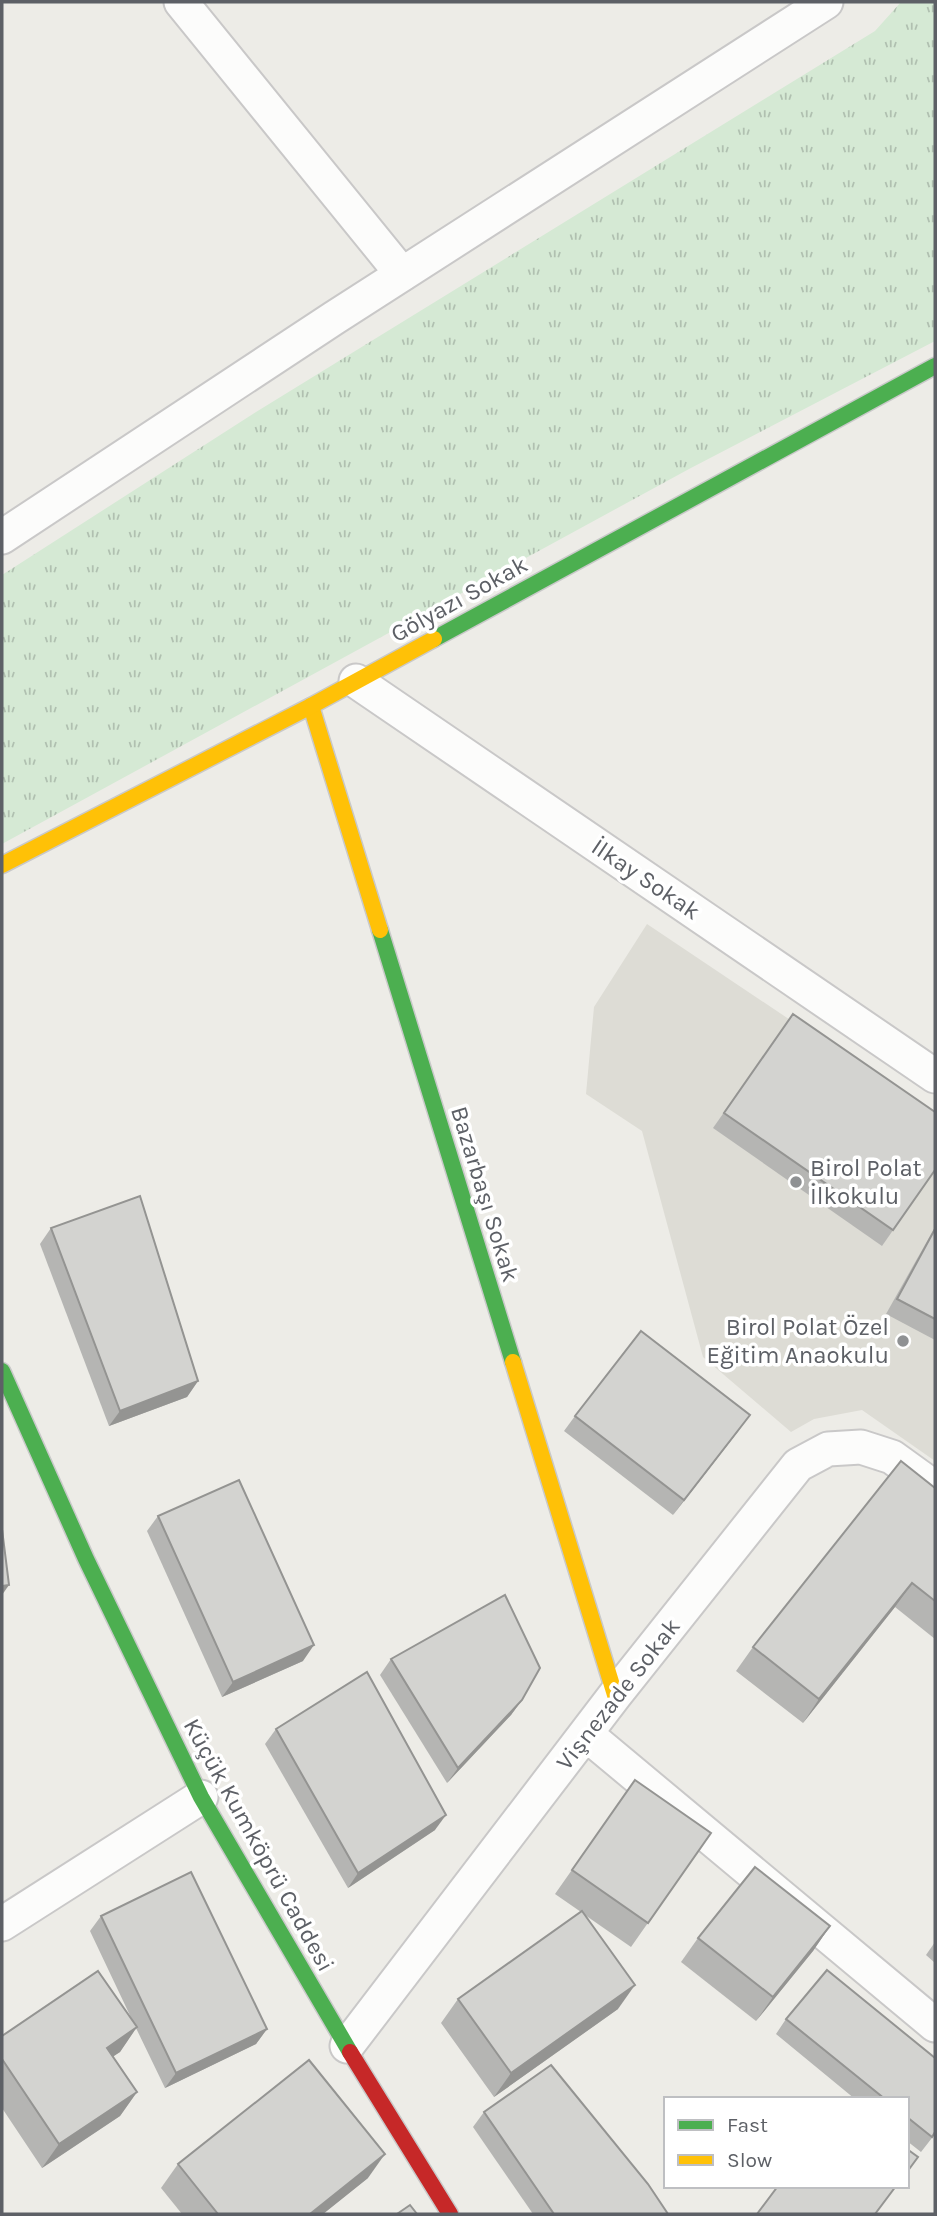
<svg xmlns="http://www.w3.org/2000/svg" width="937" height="2216" font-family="Karla,sans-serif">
<defs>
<pattern id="park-tufts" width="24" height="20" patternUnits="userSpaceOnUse" patternTransform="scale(1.75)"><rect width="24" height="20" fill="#d5e9d4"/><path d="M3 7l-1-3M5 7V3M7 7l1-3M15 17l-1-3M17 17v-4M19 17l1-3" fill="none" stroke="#b0c0b0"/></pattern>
</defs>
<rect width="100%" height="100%" fill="#edece7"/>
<path fill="#dddcd5" d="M647 924 935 1117V1461L862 1410 814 1419 791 1432 703 1357 642 1131 586 1094 594 1007Z"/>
<path fill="url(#park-tufts)" d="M901 2H935V341L689 469 2 844V575L256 412 875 31Z"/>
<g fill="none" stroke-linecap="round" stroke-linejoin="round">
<defs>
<g id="street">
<path d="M181 2 402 274"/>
<path d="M2 537 334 318 826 2"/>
<path d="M356 681 935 1076"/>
<path d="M586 1734 935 2025"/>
<path d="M2 1924 201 1797"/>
<path d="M347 2046 615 1695 798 1465 828 1449 861 1447 892 1457 935 1488"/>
</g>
<g id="fast">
<path d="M434 639 935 366"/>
<path d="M380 930 513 1362"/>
<path d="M2 1371 86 1559 201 1797 350 2052"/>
</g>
<g id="slow">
<path d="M311 706 380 930"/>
<path d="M2 865 311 706 434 639"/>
<path d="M513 1362 615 1695"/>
</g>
<path id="jam" d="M350 2052 450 2214"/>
</defs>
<use href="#street" stroke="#c9c8c8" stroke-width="37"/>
<use href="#fast" stroke="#c9c9c9" stroke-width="19"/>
<use href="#slow" stroke="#c9c9c9" stroke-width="19"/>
<use href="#jam" stroke="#c9c9c9" stroke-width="19"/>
<use href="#street" stroke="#fcfcfb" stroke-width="33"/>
<use href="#fast" stroke="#4caf50" stroke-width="16"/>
<use href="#slow" stroke="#ffc107" stroke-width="16"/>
<use href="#jam" stroke="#c62828" stroke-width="16"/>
</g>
<g fill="#b5b5b3">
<path d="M793 1014 935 1170 882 1246 713 1128Z"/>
<path d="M935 1227V1340L886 1314Z"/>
<path d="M51 1228 198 1381 187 1397 109 1426 40 1244Z"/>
<path d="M575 1416 739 1430 673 1515 564 1431Z"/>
<path d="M935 1488V1639L895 1607 803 1723 736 1671 753 1647Z"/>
<path d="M158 1516 303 1661 222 1697 147 1531Z"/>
<path d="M391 1659 522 1700 511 1715 447 1783 380 1675Z"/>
<path d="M276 1729 435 1830 348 1888 265 1744Z"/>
<path d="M635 1780 711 1833 631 1947 585 1915 618 2009 494 2097 441 2023 458 1999 581 1912 555 1894Z"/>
<path d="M101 1916 267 2029 256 2044 165 2088 136 2028 120 2052 113 2056 137 2092 120 2116 42 2168 2 2108V2036L135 2026 90 1931Z"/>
<path d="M830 1926 813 1951 756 2021 681 1962 698 1938Z"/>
<path d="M935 1942V1963L926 1955Z"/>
<path d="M786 2019 935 2058V2134L921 2152 907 2141V2099H855L776 2034Z"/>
<path d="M484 2112 668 2214H533L473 2127Z"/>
<path d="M178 2164 368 2178 323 2214H182L161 2188Z"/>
</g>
<g fill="#949492">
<path d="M198 1381 187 1397 109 1426 120 1411Z"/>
<path d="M750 1415 739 1430 673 1515 684 1500Z"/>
<path d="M912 1583 895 1607 803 1723 819 1699Z"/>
<path d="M9 1585 2 1595V1586Z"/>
<path d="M314 1645 303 1661 222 1697 233 1682Z"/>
<path d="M522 1700 511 1715 447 1783 458 1768Z"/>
<path d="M446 1815 435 1830 348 1888 358 1873Z"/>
<path d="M830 1926 813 1951 756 2021 773 1997Z"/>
<path d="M635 1985 618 2009 494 2097 511 2073Z"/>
<path d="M137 2027 120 2052 90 2072 107 2048Z"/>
<path d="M267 2029 256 2044 165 2088 176 2073Z"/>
<path d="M137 2092 120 2116 42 2168 59 2144Z"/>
<path d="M385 2154 368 2178 323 2214H310Z"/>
</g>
<g fill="#d3d3d0" stroke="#949492" stroke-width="2">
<path d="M793 1014 935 1112V1170L893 1230 724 1113Z"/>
<path d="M140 1196 198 1381 120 1411 51 1228Z"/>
<path d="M935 1229V1319L897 1299Z"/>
<path d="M641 1331 750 1415 684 1500 575 1416Z"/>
<path d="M901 1461 935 1488V1601L912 1583 819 1699 753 1647Z"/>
<path d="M239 1480 314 1645 233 1682 158 1516Z"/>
<path d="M2 1529 9 1585 2 1586Z"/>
<path d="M505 1595 540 1668 522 1700 458 1768 391 1659Z"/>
<path d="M367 1672 446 1815 358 1873 276 1729Z"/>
<path d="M635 1780 711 1833 648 1923 572 1870Z"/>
<path d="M755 1867 830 1926 773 1997 698 1938Z"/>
<path d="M191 1872 267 2029 176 2073 101 1916Z"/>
<path d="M582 1911 635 1985 511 2073 458 1999Z"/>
<path d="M827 1970 935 2058V2132L932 2137 907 2117V2099H885L786 2019Z"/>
<path d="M98 1971 137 2027 107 2048 137 2092 59 2144 2 2059V2036Z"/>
<path d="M309 2060 385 2154 310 2214H218L178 2164Z"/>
<path d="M551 2065 648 2184 668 2214H554L484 2112Z"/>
<path d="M907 2149 918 2157 907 2172Z"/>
<path d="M778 2186H896L875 2214H757Z"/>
<path d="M410 2205 417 2214H397Z"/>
</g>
<g fill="#8f9193" stroke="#fff" stroke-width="2.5">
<circle cx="796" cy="1182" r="7"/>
<circle cx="903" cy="1341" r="7"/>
</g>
<g text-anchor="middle" stroke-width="7" stroke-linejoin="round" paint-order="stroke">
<g font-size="24" fill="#5d6066" stroke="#fff">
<text transform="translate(459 599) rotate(-29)" y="8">Gölyazı Sokak</text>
<text transform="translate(646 879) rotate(34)" y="8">İlkay Sokak</text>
<text transform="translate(485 1194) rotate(73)" y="8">Bazarbaşı Sokak</text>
<text transform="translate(618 1694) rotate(-52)" y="8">Vişnezade Sokak</text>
<text transform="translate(259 1845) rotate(61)" y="8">Küçük Kumköprü Caddesi</text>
</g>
<g font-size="24" fill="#5d6066" stroke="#fff" text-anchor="start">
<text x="810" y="1176">Birol Polat<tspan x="810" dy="28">İlkokulu</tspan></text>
<text x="889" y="1335" text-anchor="end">Birol Polat Özel<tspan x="889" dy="28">Eğitim Anaokulu</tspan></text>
</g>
</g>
<rect width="937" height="2216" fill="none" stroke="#5d6066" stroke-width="7"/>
<rect x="664" y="2097" width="245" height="91" fill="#ffffff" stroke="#bebfc2" stroke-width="2"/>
<rect x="678" y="2120" width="35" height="10" fill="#4caf50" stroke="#bebfc2" stroke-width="2"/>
<text x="727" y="2132" font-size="21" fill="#5d6066">Fast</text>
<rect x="678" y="2155" width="35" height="10" fill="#ffc107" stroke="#bebfc2" stroke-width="2"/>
<text x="727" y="2167" font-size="21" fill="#5d6066">Slow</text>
</svg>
